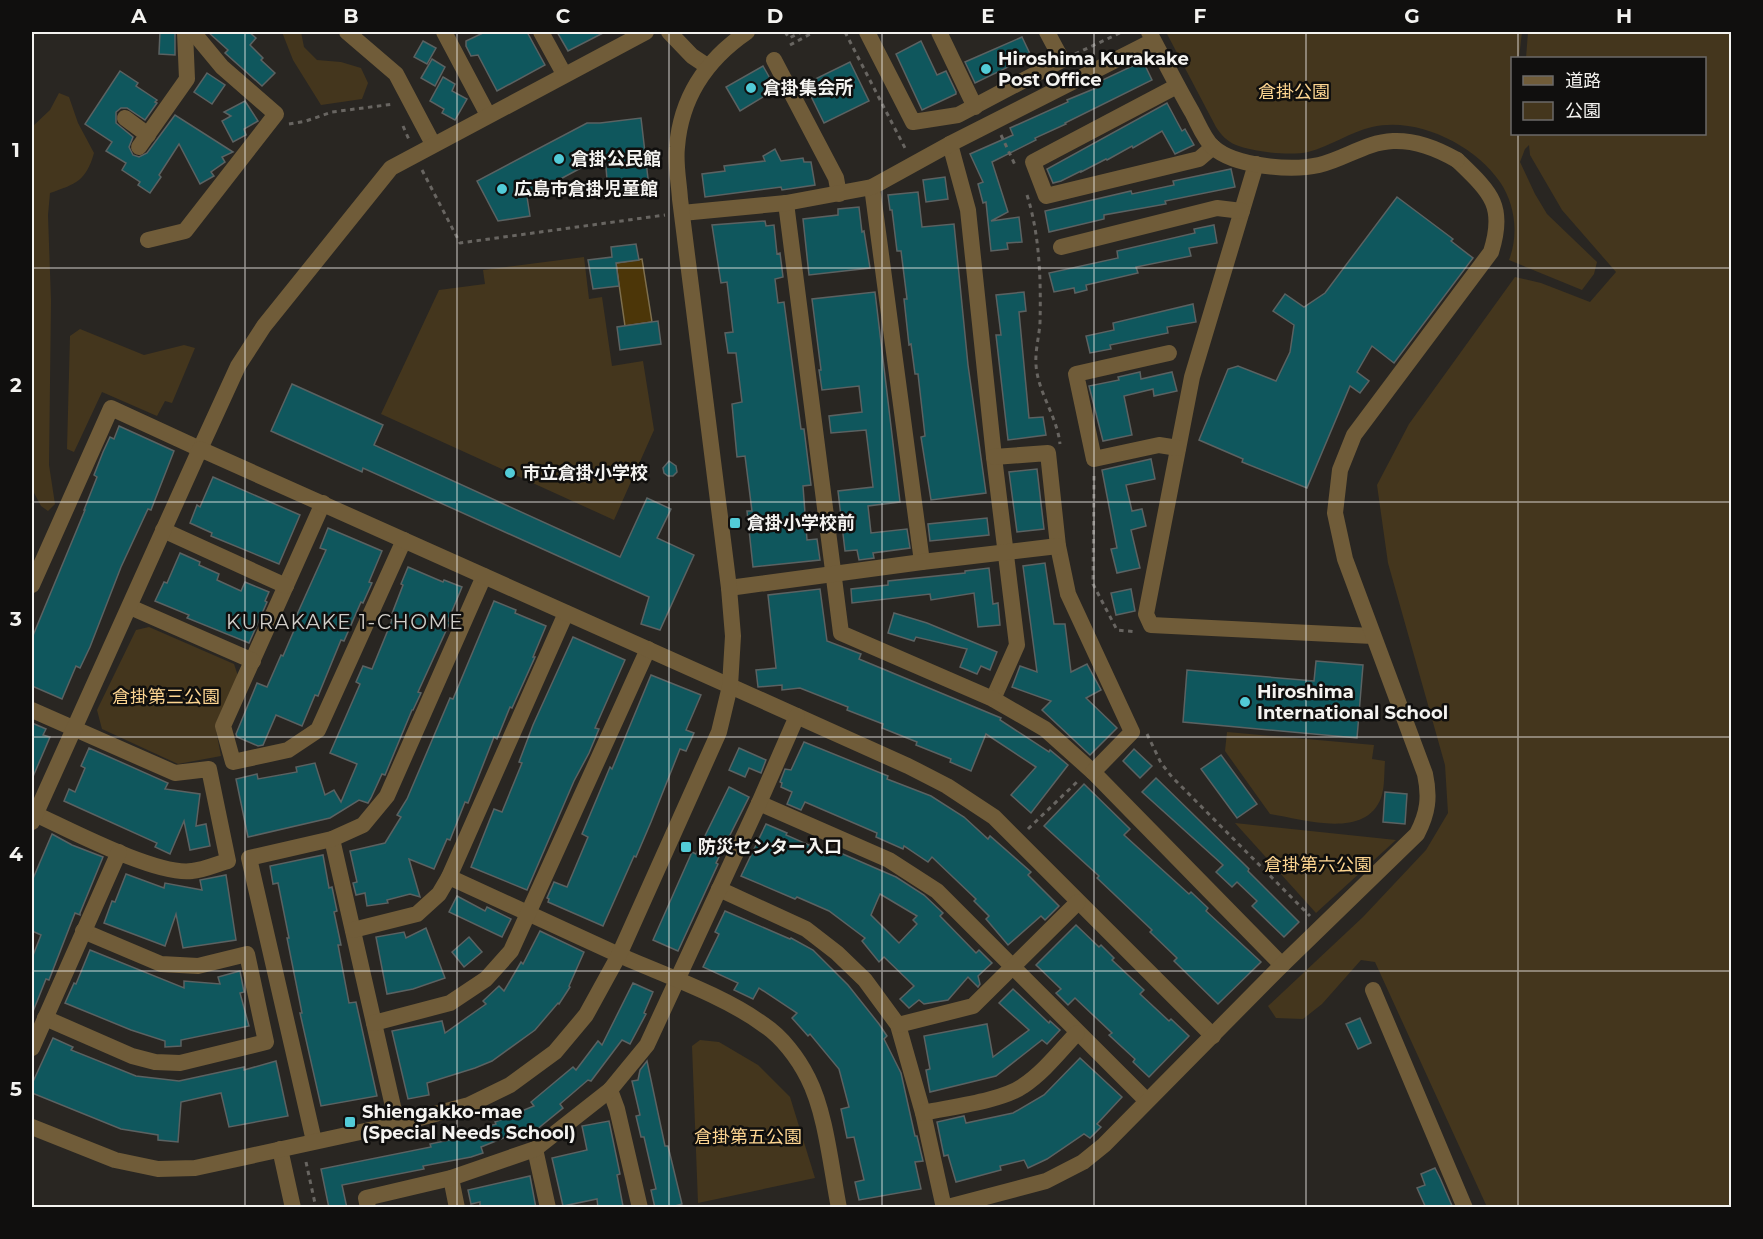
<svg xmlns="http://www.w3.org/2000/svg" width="1763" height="1239" font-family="Montserrat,'Noto Sans JP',sans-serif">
<rect width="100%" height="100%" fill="#292622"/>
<g fill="#44361d">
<path d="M282 32H301L304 47 317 60 341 62 361 68 368 83 362 99 321 105 293 60Z"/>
<path d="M1166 32H1522L1519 58H1512V134H1704V58H1526L1528 32H1731V1207H1487L1375 962 1361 960 1322 1004 1303 1019 1276 1018 1268 1006 1363 917 1426 850 1448 813 1445 765 1388 563 1377 485 1409 424 1515 277 1541 283 1590 302 1616 272 1562 210 1530 155 1529 145 1525 149 1520 162 1535 194 1547 214 1597 262 1594 274 1582 290 1509 260C1519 234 1515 204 1500 182 1475 145 1417 116 1372 127 1350 132 1331 146 1308 152 1291 156 1253 152 1236 145 1228 142 1221 135 1216 127Z"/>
<path d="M59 93 69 97 78 123 94 153C86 181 76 184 50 193L48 215 51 301 49 465 55 504 48 511 41 506 32 489V127L50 110Z"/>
<path d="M584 257 589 299 602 297 612 366 643 361 654 430 614 520 381 414 439 290 485 284 483 270Z"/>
<path d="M80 329 144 355 184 345 195 348 172 403 165 401 157 416 102 392 74 452 67 449 70 336Z"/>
<path d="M149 627 234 664 238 676 215 725 221 756 178 764 102 729 97 710 136 630Z"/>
<path d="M1227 732 1374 745 1372 759 1385 761C1384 772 1385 787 1381 798 1365 840 1302 819 1270 814L1225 751Z"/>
<path d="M1235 823 1396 840 1316 913Z"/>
<path d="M700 1040 719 1042 758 1065 790 1097 815 1178 698 1203 692 1046Z"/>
</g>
<path fill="#4c3608" stroke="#7e6f4e" stroke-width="1.5" d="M642 259 652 322 625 326 616 263Z"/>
<g fill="#0f575d" stroke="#5b6262" stroke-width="1.5" fill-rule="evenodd">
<path d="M160 32H175V55L159 54Z"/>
<path d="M208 32H249L256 38 250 45 263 58 261 60 275 73 262 86 225 53 228 50Z"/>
<path d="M485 32H527L545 65 497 91 478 55 471 56 466 46V41Z"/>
<path d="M557 32H605L568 51Z"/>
<path d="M1022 37 1031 56 975 83 965 62Z"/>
<path d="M423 41 436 48 427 64 414 57Z"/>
<path d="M921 41 937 75 946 71 956 92V94L922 110 896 54Z"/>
<path d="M432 59 445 67 435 86 421 78Z"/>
<path d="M1143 61 1152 80 1065 123 1066 124 1035 138 1036 140 992 162 1008 212 991 221 1019 217 1022 242 1007 243 1008 249 991 251 986 202 983 203 978 184 983 182 970 154 1013 135 1010 128 1068 102 1067 100 1096 88 1094 84Z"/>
<path d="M850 62 869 101 824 123 805 84Z"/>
<path d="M763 66 776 89 740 111 726 87Z"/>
<path d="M120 71 138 83 136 86 157 100 155 102 157 103 145 120 127 108H121L116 112V123L133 137 129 147 133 155 139 157 147 153 175 115 233 152 222 157 225 162 211 172 214 176 200 184 179 144 159 175 161 177 150 193 138 185 140 182 122 170 126 163 106 151 112 142 85 124Z"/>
<path d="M207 73 225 85 212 104 194 92Z"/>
<path d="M443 77 455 84 452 91 467 99 455 120 442 113 444 109 430 101Z"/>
<path d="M245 101 258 121 244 129 246 135 233 142 222 121 231 116 224 112Z"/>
<path d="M1167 103 1182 131 1185 129 1194 145 1175 154 1162 131 1133 148 1132 146 1107 160 1106 159 1081 172V171L1061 181 1053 183 1047 169Z"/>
<path d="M641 118 649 187 608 192 605 155 527 197 530 216 498 221 477 181 587 123H600Z"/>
<path d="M775 149 781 161 803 158 804 162H811L815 185 782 190 781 187 705 197 702 174 725 171 724 166 765 161 763 156Z"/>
<path d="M1231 169 1235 187 1165 201 1166 204 1104 215V219L1049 232 1045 211 1131 191 1132 194 1174 185 1173 181Z"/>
<path d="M945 177 948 199 926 202 923 180Z"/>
<path d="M918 192 922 227 954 224 968 365 986 493 931 500 921 437 925 436 918 374H915L911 344 909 345 904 299H907L901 251H897L892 210H890L888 195Z"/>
<path d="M1397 197 1453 239 1451 241 1473 258 1394 363 1372 346 1357 372 1369 381 1360 393 1350 386 1307 488 1242 462 1243 459 1199 440 1228 369 1238 366 1276 381 1290 352 1294 325 1273 311 1285 294 1304 307 1325 293Z"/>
<path d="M859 207 862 232 864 231 870 268 809 275 803 219 838 215V209Z"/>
<path d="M765 221 766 226 774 225 777 254 780 253 783 277 775 279 778 303 784 302 801 429H804L811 485 803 486 807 540 817 539 820 560 753 567 747 511H752L745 456 737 457 732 404 742 402 736 353H728L725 333 733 332 727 282 721 283 712 225Z"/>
<path d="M1214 225 1217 243 1189 248 1191 256 1136 267 1138 273 1086 285 1087 290 1075 293 1074 288 1054 292 1049 273 1118 258 1117 251 1195 233 1194 229Z"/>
<path d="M636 244 639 260 616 263 619 286 593 289 588 260 612 257 611 247Z"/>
<path d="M875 292 900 502 868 506 871 533 907 529 910 548 873 553 874 558 859 560 857 550 845 551 838 491 873 487 866 430 831 433 829 416 862 412 859 386 822 390 819 370H821L812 299Z"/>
<path d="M1024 292 1026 311 1019 312 1029 418 1043 417 1046 435 1008 440 996 335H1001L996 295Z"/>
<path d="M1193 304 1196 322 1167 327 1168 333 1110 345 1111 349 1090 353 1086 336 1114 330 1113 323Z"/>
<path d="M658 321 661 344 620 350 617 327Z"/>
<path d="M1140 372 1141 379 1172 372 1177 391 1154 396 1153 389 1124 396 1132 435 1103 441 1089 386 1119 380 1118 377Z"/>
<path d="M292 384 383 425 374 445 620 557 647 498 671 509 657 538 694 555 660 630 641 624 649 597 363 468 362 472 271 431Z"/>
<path d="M119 426 174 451 151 510 148 509 121 567 90 647 80 668 76 666 62 699 32 686V638L85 510H84L97 477 94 475 103 452 110 437 114 439Z"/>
<path d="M1151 459 1155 479 1126 485 1132 511 1142 509 1146 526 1131 530 1140 568 1117 573 1111 549 1117 548 1102 470Z"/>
<path d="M669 461 676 466 677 472 673 476H668L664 473 663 468Z"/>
<path d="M1037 469 1044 529 1017 532 1009 472Z"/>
<path d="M213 477 300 515 279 564 211 536 212 533 190 523 197 505 200 507Z"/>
<path d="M987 518 989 535 930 541 928 524Z"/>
<path d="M328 528 382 551 369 582 372 583 363 603 361 602 344 641 341 640 318 696 315 695 302 726 276 715 263 745 258 746 237 737 236 734 257 683 267 687 281 655 283 656 298 621 295 619 326 550 320 548Z"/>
<path d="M180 553 200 562 199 565 219 574 217 580 241 591 245 582 269 592 265 601 267 602 249 643 187 618 189 615 155 601 164 582 167 583Z"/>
<path d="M1045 563 1054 624H1065L1071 672 1087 664 1101 690 1086 698 1117 728 1090 755 1042 710 1051 701 1012 687 1020 666 1037 672 1023 566Z"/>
<path d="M408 567 443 582 444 580 462 587 448 621 450 622 418 692 421 693 413 710H412L385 775 382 774 371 798 368 803 359 800 330 818 248 837 236 779 257 774 258 779 297 772 296 767 315 763 325 795 334 790 341 802 357 764 330 753 360 684 356 682 363 666 372 669 392 620 390 619 403 585 401 584Z"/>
<path d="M989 568 993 604 998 603 1000 625 978 627 974 593 931 600 930 594 852 603 851 589 888 585V581L965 573V571Z"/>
<path d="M820 589 827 641 861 654 859 659 1001 718 1000 720 1049 752 1050 750 1068 765 1031 813 1011 795 1036 767 986 734 971 771 950 762 951 759 916 745 917 742 882 728 883 724 847 710 848 707 800 688 782 690V685L758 687 756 670 776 668 768 595Z"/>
<path d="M1131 589 1135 611 1116 615 1111 593Z"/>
<path d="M494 601 516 610 515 613 546 626 533 657H535L512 708 510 707 497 739 494 737 468 803 465 802 450 840 447 839 434 869 409 859 420 897 410 894 387 900 388 903 367 906 365 893 356 895 353 883 357 882 350 851 385 843 401 817 397 815 407 799 450 698 453 699Z"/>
<path d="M894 613 927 623 997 652 990 670 981 666 977 674 960 667 967 649 916 637 914 641 888 633Z"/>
<path d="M573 637 625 660 595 728 599 729 589 753 574 781 527 890 471 867 494 809 502 812 522 763 519 762 533 725Z"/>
<path d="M1316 661 1363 665 1357 738 1183 722 1187 670 1314 681Z"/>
<path d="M651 675 701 695 686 730 694 733 686 751 680 749 651 822 636 857 634 856 603 926 548 902 549 899 547 898 554 882 567 887 588 837 582 834 610 767 612 769Z"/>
<path d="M32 723 46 729 43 735 50 737 32 779Z"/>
<path d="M804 742 888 776 887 779 931 796 964 817 988 839 990 836 1031 872 1028 875 1059 906 1045 920 1041 916 1008 945 986 919 989 916 974 901 976 899 932 857 928 862 904 846 903 849 876 837 877 833 805 802 801 810 787 804 792 792 781 787 782 783 780 782 785 769 791 770Z"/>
<path d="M89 748 168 783 165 789 200 794 196 826 206 824 210 846 190 850 184 821 170 854 155 847 157 843 64 801 69 789 75 792 85 768 81 766Z"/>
<path d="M739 748 766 760 761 773 749 768 745 777 729 770Z"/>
<path d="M1134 749 1152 766 1140 778 1123 761Z"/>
<path d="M1221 755 1257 804 1237 818 1201 769Z"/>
<path d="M1156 778 1249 869 1248 871 1299 922 1284 937 1252 906 1257 901 1237 882 1232 887 1216 872 1223 865 1142 792Z"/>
<path d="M1084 784 1130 829 1124 835 1189 894 1191 892 1208 908 1206 911 1261 962 1218 1004 1174 961 1177 958 1150 932 1152 930 1097 878 1099 876 1044 826Z"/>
<path d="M729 787 749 797 716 863 718 864 678 951 653 940 692 852 696 854Z"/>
<path d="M1385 792 1407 794 1405 824 1383 822Z"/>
<path d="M766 824 787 833 786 835 827 853 829 848 896 877 924 895 943 913 940 916 976 953 979 950 992 963 978 976 980 984 978 987 968 977 948 1000 924 1004 919 1000 909 1008 900 999 914 986 884 957 879 962 862 941 865 938 829 911 797 897 795 899 741 876ZM880 894 917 916 913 920 917 924 899 943 871 915Z"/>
<path d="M52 834 72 845 103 857 80 913V915L75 913 49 980 46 979 32 1014V958L41 935 32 931V881Z"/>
<path d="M323 855 329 888 332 887 337 911 334 912 341 945H338L349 1003 356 1002 377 1096 321 1106 300 1013H302L287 938H289L278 883 273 884 270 866Z"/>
<path d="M126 874 164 888 165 883 202 890 200 880 226 875 236 940 183 948 176 914 165 946 104 923 112 901 115 902Z"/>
<path d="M457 896 485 911 487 907 511 919 502 937 449 912Z"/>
<path d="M725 911 790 939 791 938 813 950 848 985 879 1024 887 1036 884 1039 901 1073 915 1136H917L923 1161 915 1162 921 1189 859 1200 855 1182 864 1180 854 1137 847 1138 841 1109 849 1107 839 1069 810 1034 808 1036 792 1018 797 1013 759 988 753 999 734 990 738 983 703 967 719 934 715 932Z"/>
<path d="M1076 925 1099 947 1101 945 1114 958 1112 960 1144 990 1140 994 1169 1021 1171 1019 1189 1036 1149 1077 1133 1062 1135 1059 1109 1035 1112 1033 1075 998 1068 1005 1056 993 1061 989 1036 965Z"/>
<path d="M426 928 445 978 413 989 387 994 376 937 404 932 406 938Z"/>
<path d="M540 931 584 952 569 986 570 987 559 1004 558 1003 535 1030 492 1061 475 1068 427 1083 429 1095 408 1099 392 1031 442 1021 445 1033 486 1004 483 1001 499 986 504 991 521 962 523 964Z"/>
<path d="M469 937 482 952 464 967 452 952Z"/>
<path d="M90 950 184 988V981L220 984 218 977 240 971 244 992 240 993 249 1026 181 1040V1046L165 1047V1041L131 1030 65 1003 74 983 76 984Z"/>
<path d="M633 983 653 992 644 1013 646 1014 630 1044 622 1040 591 1081 588 1080 560 1104 563 1108 530 1135 526 1129 481 1147 483 1153 471 1157 423 1166 424 1169 342 1185 347 1208H329L321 1169 431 1147 430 1144 464 1137 463 1134 496 1124 495 1122 534 1106 531 1102 573 1067 576 1070 598 1041 602 1045Z"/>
<path d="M1013 989 1049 1023 1050 1021 1060 1030 1047 1044 1042 1040 996 1076 930 1092 926 1070 930 1069 924 1036 987 1024 993 1057 1029 1030 999 1003Z"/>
<path d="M1360 1018 1371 1043 1358 1049 1346 1024Z"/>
<path d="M53 1038 73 1047 71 1050 136 1076 179 1081 244 1067V1070L276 1061 288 1116 229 1127 221 1093 181 1102 178 1142 158 1140V1135L121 1129 32 1093V1084Z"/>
<path d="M1080 1058 1122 1097 1097 1124 1101 1127 1090 1138 1084 1134 1047 1159 1028 1168 1024 1160 1000 1166 1001 1170 956 1182 948 1155 944 1156 937 1122 964 1116 966 1123 1013 1113 1044 1095Z"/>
<path d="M647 1061 665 1146H668L682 1204 668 1208H655L651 1190 656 1189 644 1137H641L636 1116 640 1115 632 1081 638 1080 640 1070Z"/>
<path d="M609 1121 620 1174 617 1175 623 1206 598 1208 597 1199 563 1206 552 1158 587 1150 582 1126Z"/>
<path d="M1435 1168 1440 1178 1453 1208H1426L1417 1188 1425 1185 1421 1174Z"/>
<path d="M530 1176 536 1208H480V1202L471 1204 468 1190Z"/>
</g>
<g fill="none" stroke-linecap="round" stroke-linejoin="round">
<g stroke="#686561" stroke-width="3" stroke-dasharray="4.5 4.5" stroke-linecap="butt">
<path d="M785 32 789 38 802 32"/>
<path d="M845 32 906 150"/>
<path d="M790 45 814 32"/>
<path d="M1075 54 1122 32"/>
<path d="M289 124 306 121 332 112 394 104"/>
<path d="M403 126 410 142"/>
<path d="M1001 135 1016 167"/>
<path d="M422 170 460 243 665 215"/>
<path d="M1027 195C1040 236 1041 281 1040 323 1039 337 1035 351 1036 365 1038 393 1057 416 1060 444"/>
<path d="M1094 476 1093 584 1117 630 1137 632"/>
<path d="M1147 734 1161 763 1172 777 1310 916"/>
<path d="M1028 829 1079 780"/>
<path d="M306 1162 316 1208"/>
</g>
<g stroke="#705c39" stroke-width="16">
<path d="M347 32 396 74 433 144"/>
<path d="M444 32 488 115"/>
<path d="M541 32 564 74"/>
<path d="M669 32 692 56 707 66"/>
<path d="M867 32 913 122 958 115 1062 60 1047 32"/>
<path d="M939 32 975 107"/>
<path d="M774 60 836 178 839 194"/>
<path d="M1177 86 1033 162 1046 196 1199 159 1213 147"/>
<path d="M125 118 148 135"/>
<path d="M950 144 968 210 994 457 1017 645 993 699"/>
<path d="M139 147 187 79 185 32"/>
<path d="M1256 164 1192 377 1146 614 1151 625 1373 636"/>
<path d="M872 187 922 562"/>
<path d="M786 203 841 633 993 699 1045 729 1093 772 1282 965"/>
<path d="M682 213 786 203 872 187 950 144 1153 41"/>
<path d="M148 240 185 231 276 114 222 67 193 32"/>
<path d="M1061 247 1217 208 1242 211"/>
<path d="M1169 353 1076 374 1094 459 1159 445 1178 448"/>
<path d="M994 457 1048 453 1058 546 1068 594 1132 732 1093 772"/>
<path d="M323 503 223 726 233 762 288 750 318 730 404 540"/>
<path d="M163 530 286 586"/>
<path d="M32 585 111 408 200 449 238 366 264 326 391 168 646 32"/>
<path d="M729 588 922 562 1058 546"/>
<path d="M130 607 253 661"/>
<path d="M730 686 908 766 947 786 994 817 1213 1036"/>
<path d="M32 710 175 773 209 769 228 861C217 864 204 870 192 871 157 876 70 830 35 814"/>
<path d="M759 803 889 860 937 891 1147 1101"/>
<path d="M332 839 397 1124"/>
<path d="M449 877 619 955"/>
<path d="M719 889 806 929 837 953 865 980 898 1025 923 1113 944 1208"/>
<path d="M353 930 417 914 439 894 449 877 566 613"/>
<path d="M1373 990 1465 1208"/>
<path d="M45 1018 132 1056 155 1062 180 1063 266 1042 247 954 198 966 161 964 83 931"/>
<path d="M374 1023 450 1003 486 979 511 951 648 649"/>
<path d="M898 1025 973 1006 1078 902"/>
<path d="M32 1048 119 852"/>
<path d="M610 1090 617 1109 640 1208"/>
<path d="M923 1113C950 1107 1002 1101 1023 1086 1044 1072 1060 1051 1077 1033"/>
<path d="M314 1141 249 858 332 839 363 825 387 796 484 576"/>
<path d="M280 1149 293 1208"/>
<path d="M535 1149 548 1208"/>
<path d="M451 1178 457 1208"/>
<path d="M368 1208 366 1198 451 1178 535 1149 610 1090 647 1045 759 803 797 716"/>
<path d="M944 1208 1046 1181 1083 1162 1104 1145 1282 965 1417 834C1428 813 1430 797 1425 774L1345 559 1335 513 1340 470 1354 435 1491 252C1506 205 1490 192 1457 160"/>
</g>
<g stroke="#705c39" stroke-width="16">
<path d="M1149 32C1163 58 1177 86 1192 112 1198 123 1204 139 1213 147 1235 167 1292 171 1319 165 1345 159 1366 142 1393 141 1416 140 1438 149 1457 160"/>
<path d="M32 822 200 449 730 686"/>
<path d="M619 955C664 975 725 996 764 1025 782 1037 798 1058 808 1078 826 1113 831 1168 839 1208"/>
<path d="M32 1127 115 1160 158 1169 195 1168 397 1124 469 1105 510 1085 555 1052 586 1015 619 955 719 732 730 686 733 636 729 588 680 199C679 182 675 164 677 147 681 97 706 60 747 32"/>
</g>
</g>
<path fill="none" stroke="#f4f3f0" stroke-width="1.5" stroke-opacity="0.55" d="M245 32V1208M457 32V1208M669 32V1208M882 32V1208M1094 32V1208M1306 32V1208M1518 32V58M1518 134V1208M32 268H1732M32 502H1732M32 737H1732M32 971H1732"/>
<g fill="#52cbd7" stroke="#100f0e" stroke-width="2">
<circle cx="986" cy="69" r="6"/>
<circle cx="751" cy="88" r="6"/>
<circle cx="559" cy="159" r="6"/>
<circle cx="502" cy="189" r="6"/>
<circle cx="510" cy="473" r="6"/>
<rect x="729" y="517" width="12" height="12" rx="3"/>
<circle cx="1245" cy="702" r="6"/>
<rect x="680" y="841" width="12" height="12" rx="3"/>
<rect x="344" y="1116" width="12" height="12" rx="3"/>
</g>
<g text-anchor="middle" stroke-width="5" stroke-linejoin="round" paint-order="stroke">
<g font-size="18" font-weight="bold" fill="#f4f3f0" stroke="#100f0e" text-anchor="start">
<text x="998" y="65">Hiroshima Kurakake<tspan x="998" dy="21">Post Office</tspan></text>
<text x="763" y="94">倉掛集会所</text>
<text x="571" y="165">倉掛公民館</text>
<text x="514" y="195">広島市倉掛児童館</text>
<text x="522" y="479">市立倉掛小学校</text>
<text x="747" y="529">倉掛小学校前</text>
<text x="1257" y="698">Hiroshima<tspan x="1257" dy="21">International School</tspan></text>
<text x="698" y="853">防災センター入口</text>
<text x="362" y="1118">Shiengakko-mae<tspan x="362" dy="21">(Special Needs School)</tspan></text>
</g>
<g font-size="18" fill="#fdd591" stroke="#100f0e">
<text x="1294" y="98">倉掛公園</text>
<text x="166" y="703">倉掛第三公園</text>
<text x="1318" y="871">倉掛第六公園</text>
<text x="748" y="1143">倉掛第五公園</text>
</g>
<g font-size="20" letter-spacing="1.5" fill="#d1cec9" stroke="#100f0e">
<text x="345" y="629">KURAKAKE 1-CHOME</text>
</g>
</g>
<rect width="1763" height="1239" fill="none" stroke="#100f0e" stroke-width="66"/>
<rect x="1511" y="57" width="195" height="78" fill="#100f0e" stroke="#6b6a68" stroke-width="1.5"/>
<rect x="1523" y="76" width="30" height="9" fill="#705c39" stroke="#6b6a68" stroke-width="1.5"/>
<text x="1565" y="87" font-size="18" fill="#f4f3f0">道路</text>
<rect x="1523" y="102" width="30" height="18" fill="#44361d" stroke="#6b6a68" stroke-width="1.5"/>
<text x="1565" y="117" font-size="18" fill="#f4f3f0">公園</text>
<rect x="33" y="33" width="1697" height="1173" fill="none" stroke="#f4f3f0" stroke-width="2"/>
<g font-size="20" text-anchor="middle" font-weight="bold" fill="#f4f3f0">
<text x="139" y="23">A</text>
<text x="351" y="23">B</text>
<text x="563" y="23">C</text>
<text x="775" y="23">D</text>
<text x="988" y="23">E</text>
<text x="1200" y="23">F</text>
<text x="1412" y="23">G</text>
<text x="1624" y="23">H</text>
<text x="16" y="157">1</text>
<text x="16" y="392">2</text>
<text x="16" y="626">3</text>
<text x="16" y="861">4</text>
<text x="16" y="1096">5</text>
</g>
</svg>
